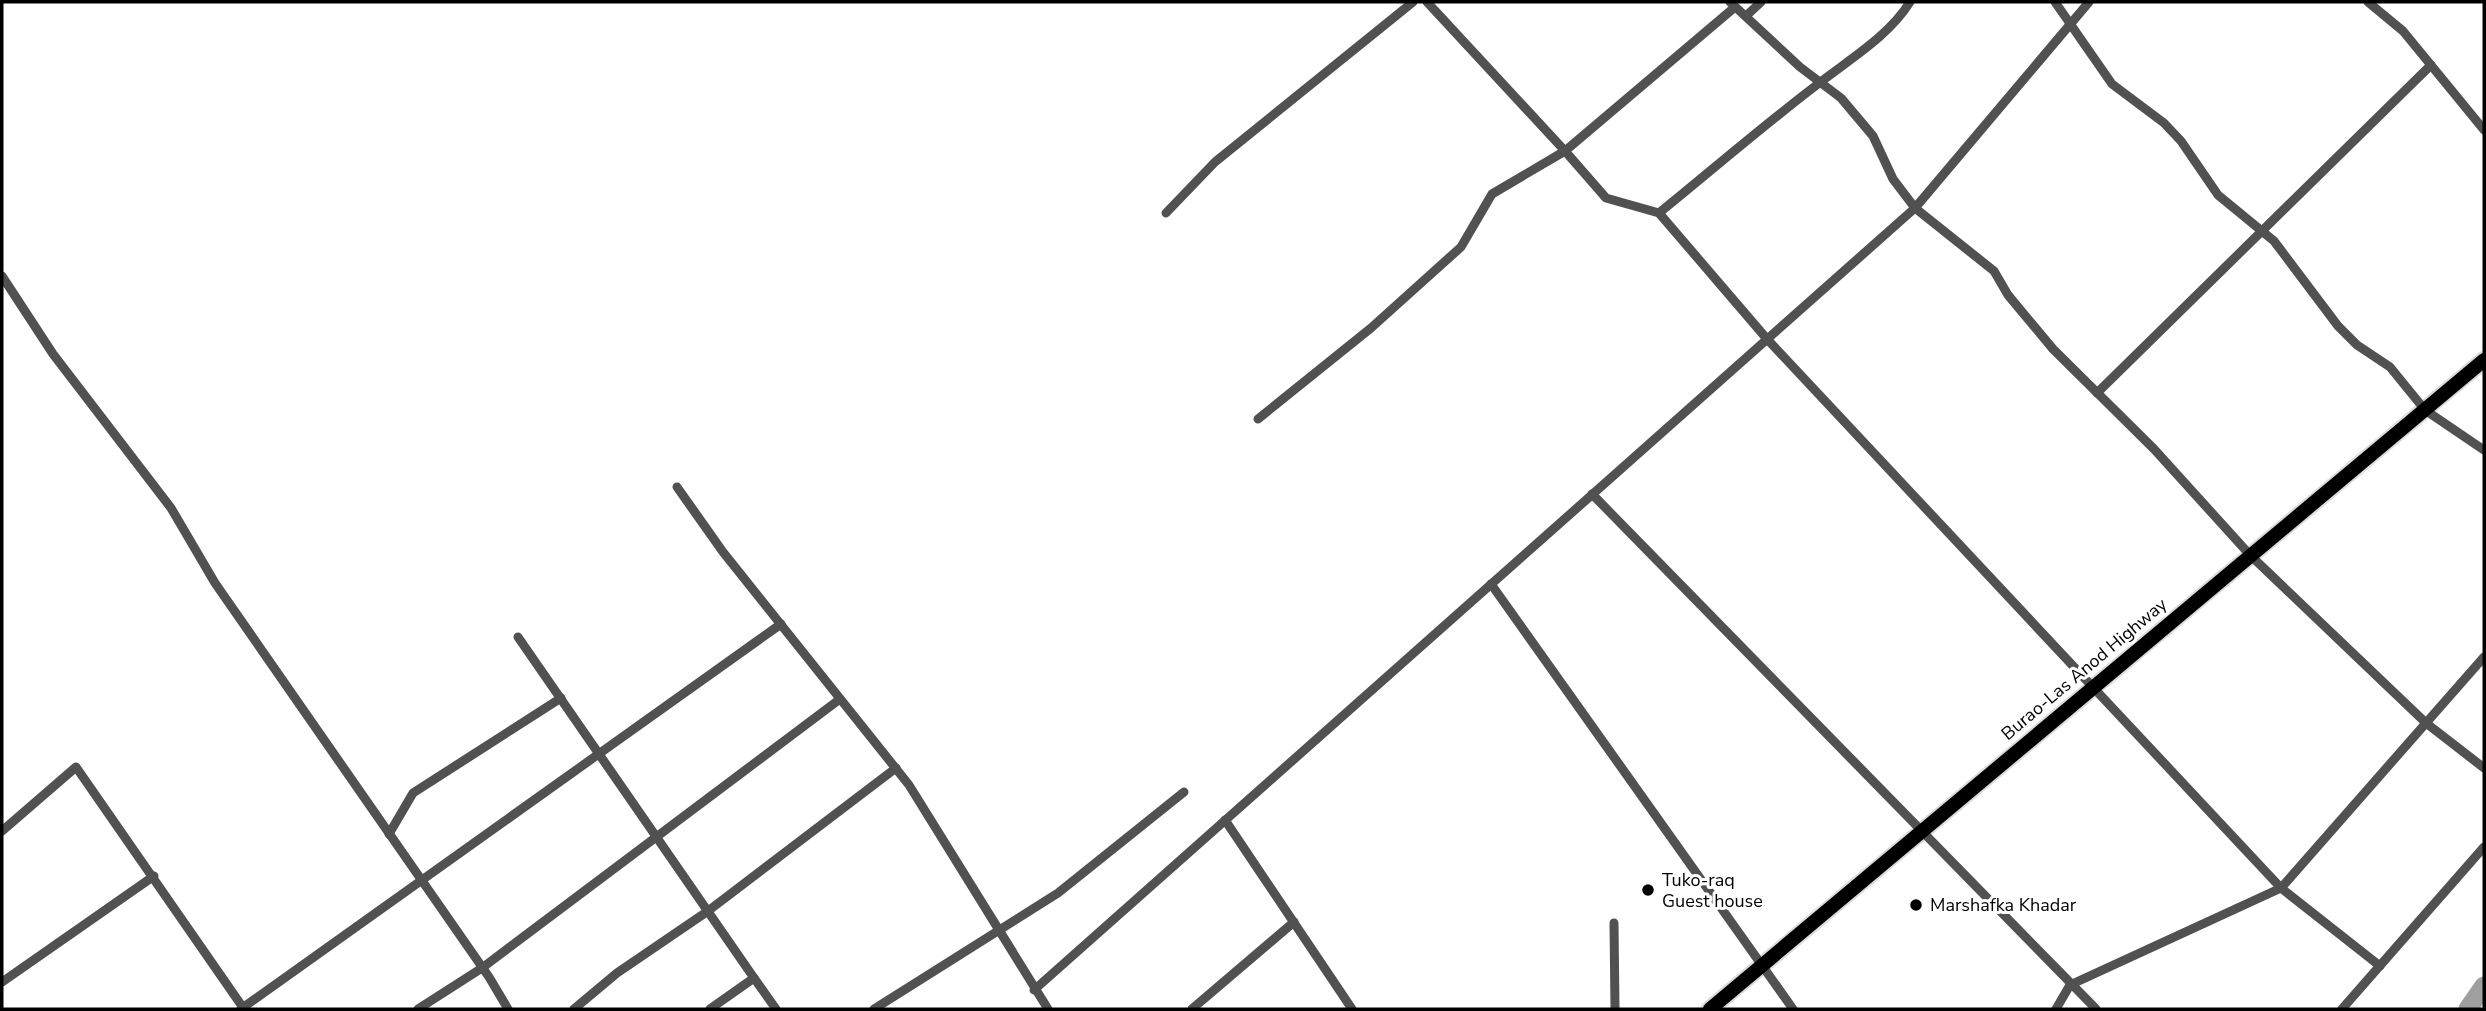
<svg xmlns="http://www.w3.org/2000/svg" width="2486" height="1011" font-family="'Nunito Sans',sans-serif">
<rect width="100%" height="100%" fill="#fff"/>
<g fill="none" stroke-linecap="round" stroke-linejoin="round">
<path stroke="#9f9f9f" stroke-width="19" d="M2468 1009 2484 986"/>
<defs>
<path id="trunk" d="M1710 1009 2484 360"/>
</defs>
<use href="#trunk" stroke="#dbdbdb" stroke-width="18"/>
<g stroke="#515151" stroke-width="9">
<path d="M1730 2 1800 67 1841 98 1873 136 1893 179 1915 208 1994 271 2008 295 2053 349 2154 449 2250 555 2426 723 2484 768"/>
<path d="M2055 2 2112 84 2164 123 2181 141 2218 195 2274 241 2338 326 2357 345 2390 367 2425 410 2484 450"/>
<path d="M2368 2 2403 31 2484 130"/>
<path d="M1735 7 1565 151 1606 198 1659 213 1767 339 2281 888 2380 966"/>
<path d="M1746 16 1761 2"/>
<path d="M1166 213 1215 162 1413 2"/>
<path d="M1659 213C1712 170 1764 125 1818 84 1850 59 1889 36 1910 2"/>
<path d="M2 276 53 354 171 508 215 583 489 977 508 1009"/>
<path d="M2097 393 2431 65"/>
<path d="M1258 419 1371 328 1461 247 1492 194 1565 151 1427 2"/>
<path d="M677 487 723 552 909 785 1048 1009"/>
<path d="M1592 494 2096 1009"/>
<path d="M1491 584 1793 1009"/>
<path d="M518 637 754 978 710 1009"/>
<path d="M1225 820 1352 1009"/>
<path d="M2 831 76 767 244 1009"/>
<path d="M389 834 413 793 561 698"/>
<path d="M1614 923 1615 1009"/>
<path d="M754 978 776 1009"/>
<path d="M2 982 154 876"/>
<path d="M1034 990 1915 208 2089 2"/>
<path d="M241 1009 781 624"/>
<path d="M418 1009 482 968 840 699"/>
<path d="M574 1009 617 973 708 911 896 768"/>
<path d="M874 1009 1058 893 1184 792"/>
<path d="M1192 1009 1294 922"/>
<path d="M2056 1009 2070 985 2281 888 2484 657"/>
<path d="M2342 1009 2484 847"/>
</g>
<use href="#trunk" stroke="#000" stroke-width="14"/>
</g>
<g fill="#000" stroke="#fff" stroke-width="2.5">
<circle cx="1648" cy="890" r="7"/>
<circle cx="1916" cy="905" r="7"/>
</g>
<g text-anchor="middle" stroke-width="6" stroke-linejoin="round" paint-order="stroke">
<g font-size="18" fill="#000" stroke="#fff">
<text transform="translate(2084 669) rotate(-40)" y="6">Burao-Las Anod Highway</text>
</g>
<g font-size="18" fill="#000" stroke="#fff" text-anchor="start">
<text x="1662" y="886">Tuko-raq<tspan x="1662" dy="21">Guest house</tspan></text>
<text x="1930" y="911">Marshafka Khadar</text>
</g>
</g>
<rect width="2486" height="1011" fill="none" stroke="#000000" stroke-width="7"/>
</svg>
